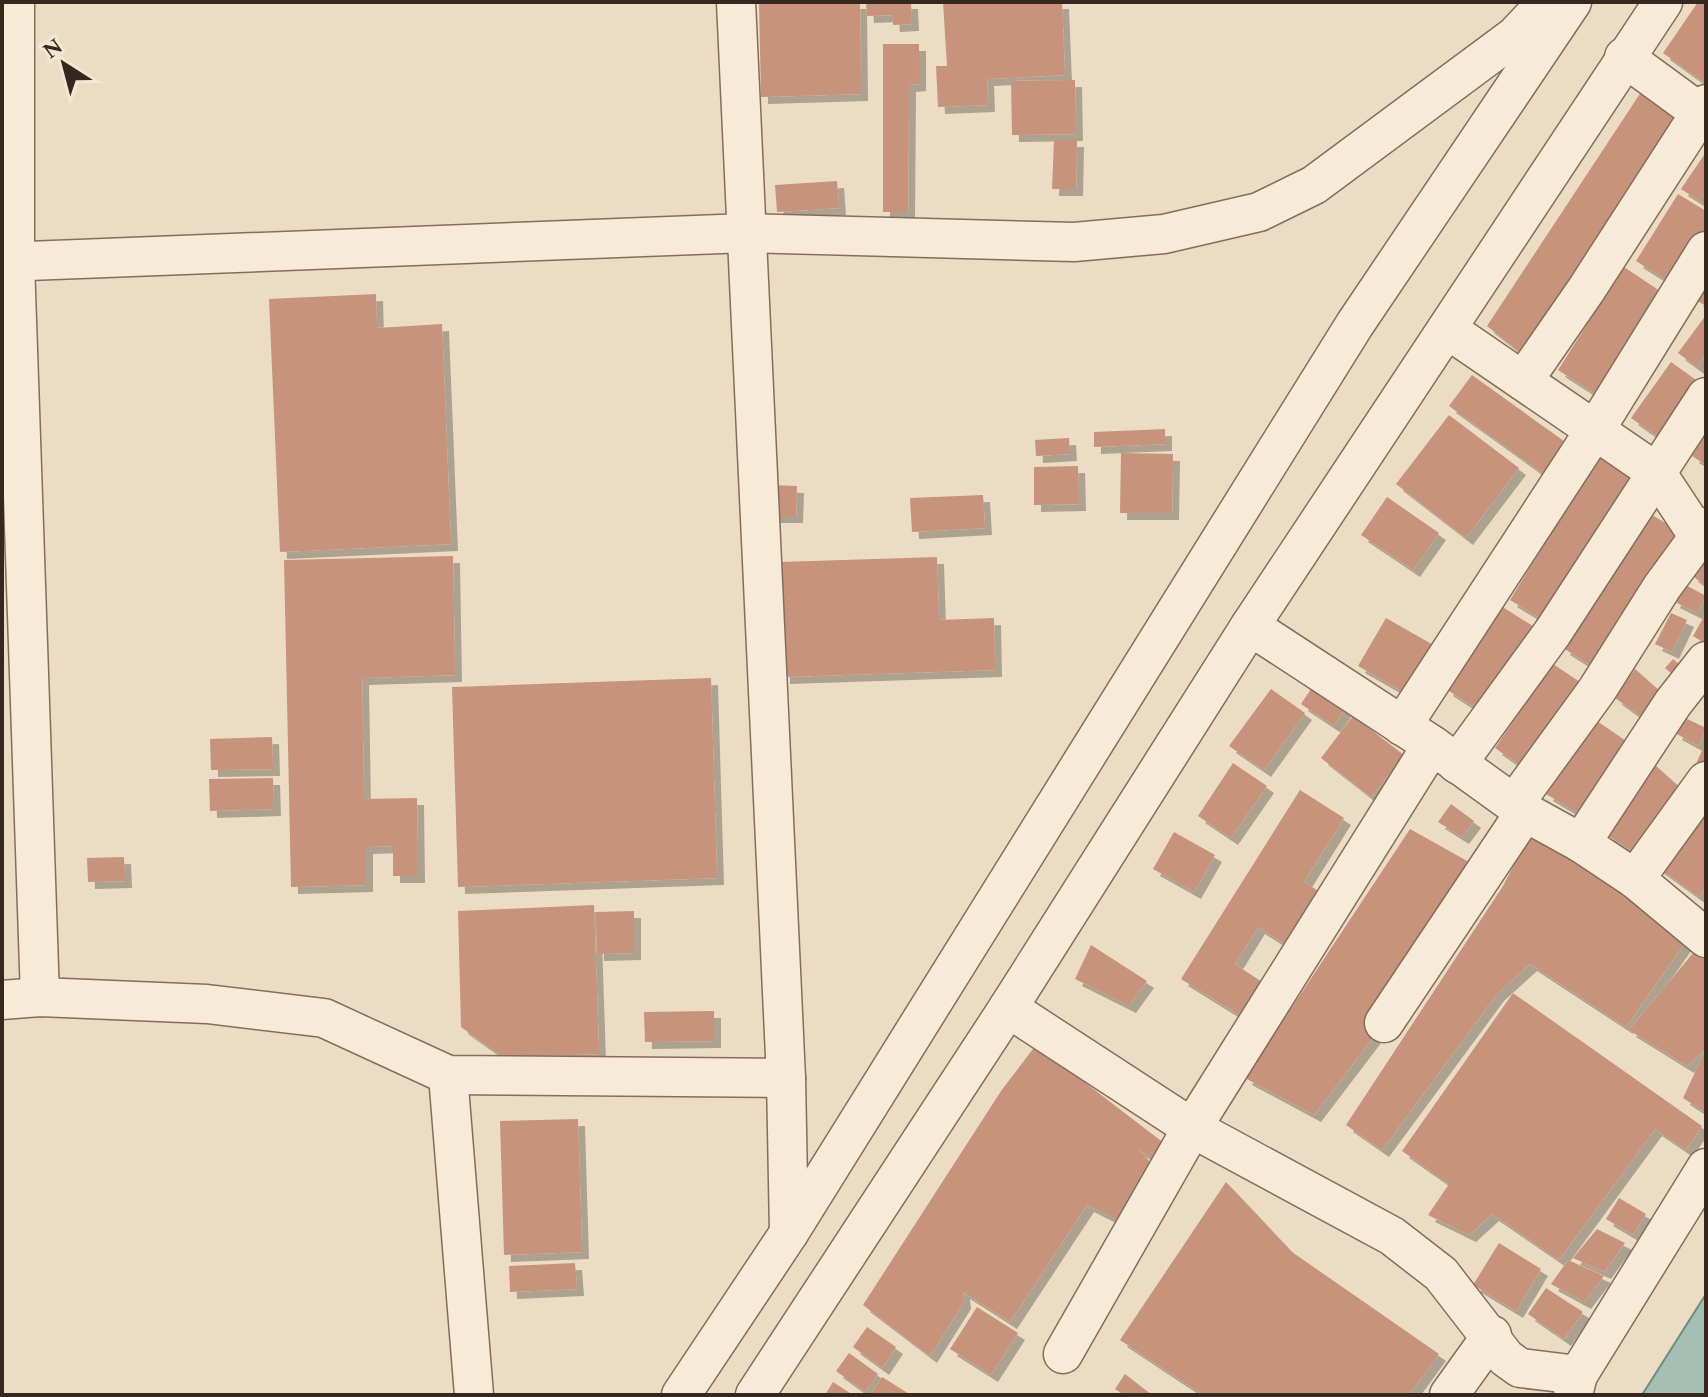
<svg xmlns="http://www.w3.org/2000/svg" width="1708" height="1397" font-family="Spectral,serif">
<defs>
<filter id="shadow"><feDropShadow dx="7" dy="7" stdDeviation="0" flood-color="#0004"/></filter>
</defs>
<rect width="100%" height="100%" fill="#ecdcc4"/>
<path fill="#a6bfb5" stroke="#6d8d81" stroke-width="2" d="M1706 1294V1395H1642Z"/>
<g fill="#c8937c" filter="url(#shadow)">
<path d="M759 2H860L861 94 761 97Z"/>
<path d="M866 2H911L912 24 893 25 892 15 867 16Z"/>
<path d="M943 2H1062L1065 75 987 79 988 105 938 107 936 66H947Z"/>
<path d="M1698 2H1706V84L1663 53Z"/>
<path d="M883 44H919V84L909 85 908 212H883Z"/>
<path d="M1075 80 1076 134 1012 135 1011 81Z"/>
<path d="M1649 80 1700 113 1531 361 1487 326Z"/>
<path d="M1054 140H1077L1076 189H1052Z"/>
<path d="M1706 152V205L1681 189Z"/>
<path d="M837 181 839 208 777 212 775 185Z"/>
<path d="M1678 194 1706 211V235L1674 285 1636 261Z"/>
<path d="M1624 267 1666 295 1600 397 1558 370Z"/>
<path d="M1706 286V306L1696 300Z"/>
<path d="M376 294 377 328 442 324 451 544 280 552 269 299Z"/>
<path d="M1706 315V354L1697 367 1678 353Z"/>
<path d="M1671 362 1706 387 1668 444 1631 418Z"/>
<path d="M1472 375 1568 444 1545 475 1449 406Z"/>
<path d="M1449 415 1519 468 1466 538 1396 484Z"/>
<path d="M1165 429V444L1094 447V432Z"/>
<path d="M1706 434V465L1692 456Z"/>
<path d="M1069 438 1070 454 1036 456 1035 440Z"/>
<path d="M1606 443 1649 469 1553 626 1510 600Z"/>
<path d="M1121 453 1173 454 1172 513H1120Z"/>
<path d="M1078 466 1079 504 1034 505V467Z"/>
<path d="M771 485 797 486 796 516H771Z"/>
<path d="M983 495 985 528 912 532 910 498Z"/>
<path d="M1387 497 1439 533 1413 570 1361 535Z"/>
<path d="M1649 513 1690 538 1604 674 1563 648Z"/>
<path d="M1706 555V586L1691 575Z"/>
<path d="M453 556 455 675 362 678 364 799 417 798 418 876H393V846L366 847V885L291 887 284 560Z"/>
<path d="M937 557 939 620 994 618 995 670 783 677 780 562Z"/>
<path d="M1682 583 1706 596 1697 613 1673 601Z"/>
<path d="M1501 606 1541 631 1486 715 1446 689Z"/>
<path d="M1671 613 1687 620 1672 652 1655 644Z"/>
<path d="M1706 613V644L1693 636Z"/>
<path d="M1386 618 1435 646 1407 694 1358 666Z"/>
<path d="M1673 659 1690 673 1681 682 1665 668Z"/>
<path d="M1553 664 1589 688 1531 773 1495 748Z"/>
<path d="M1635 669 1668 698 1650 723 1615 698Z"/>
<path d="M711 678 717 878 458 887 452 687Z"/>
<path d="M1313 686 1346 707 1334 726 1301 704Z"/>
<path d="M1271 689 1305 713 1264 770 1229 746Z"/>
<path d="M1353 716 1404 755 1371 797 1321 758Z"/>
<path d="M1683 717 1706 728 1699 746 1675 733Z"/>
<path d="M1597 721 1635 747 1584 817 1546 794Z"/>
<path d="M272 737 273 769 211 770 210 739Z"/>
<path d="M1703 748 1706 749V774L1694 769Z"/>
<path d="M1233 763 1267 786 1231 838 1198 816Z"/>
<path d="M1654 764 1684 791 1643 858 1605 834Z"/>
<path d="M273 778 274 809 210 811 209 779Z"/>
<path d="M1300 790 1344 818 1304 882 1320 892 1286 945 1258 927 1235 964 1265 984 1244 1018 1181 979Z"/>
<path d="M1706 796V887L1699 897 1656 866Z"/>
<path d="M1451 804 1474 821 1462 837 1438 822Z"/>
<path d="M1410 829 1485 871 1384 1023 1314 1115 1245 1078Z"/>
<path d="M1174 832 1215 855 1194 892 1153 869Z"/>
<path d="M1531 832 1689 937 1626 1027 1530 964 1497 994 1382 1150 1346 1125 1503 886Z"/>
<path d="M124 857 125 881 88 882 87 858Z"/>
<path d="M594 905 599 1054 503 1057 461 1027 458 911Z"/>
<path d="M634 911V953L597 954 596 912Z"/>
<path d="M1091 945 1147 981 1129 1006 1075 979Z"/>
<path d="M1698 947 1706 952V1049L1687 1066 1629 1030Z"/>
<path d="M1513 993 1702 1126 1686 1150 1655 1129 1559 1260 1492 1214 1469 1235 1428 1215 1449 1184 1402 1151Z"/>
<path d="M714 1011V1041L645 1042 644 1012Z"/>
<path d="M1036 1045 1173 1150 1161 1164 1139 1150 1156 1170 1123 1223 1087 1205 1010 1322 963 1292 964 1302 930 1356 863 1305 1001 1091Z"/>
<path d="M1706 1049V1113L1683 1098Z"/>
<path d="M578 1119 582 1252 504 1255 500 1121Z"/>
<path d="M1226 1182 1292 1252 1439 1354 1409 1395H1203L1120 1340Z"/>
<path d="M1619 1198 1646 1214 1633 1235 1606 1219Z"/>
<path d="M1597 1229 1625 1243 1604 1272 1573 1258Z"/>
<path d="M1499 1243 1541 1269 1516 1311 1473 1285Z"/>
<path d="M1568 1260 1604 1276 1584 1302 1551 1284Z"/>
<path d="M575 1263 577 1289 510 1292 509 1266Z"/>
<path d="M1546 1288 1583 1312 1564 1339 1528 1314Z"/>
<path d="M977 1307 1018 1333 991 1375 950 1349Z"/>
<path d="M867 1327 896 1347 882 1368 853 1347Z"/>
<path d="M849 1353 878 1374 865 1392 836 1371Z"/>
<path d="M1125 1374 1152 1395H1124L1115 1389Z"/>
<path d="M882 1377 911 1395H870Z"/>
<path d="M833 1382 853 1395H825Z"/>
</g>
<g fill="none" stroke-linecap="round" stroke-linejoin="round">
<defs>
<g id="minor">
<path d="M15 2V262L40 997"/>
<path d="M736 2 786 1078 789 1233"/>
<path d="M1624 57 1706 117"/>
<path d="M2 262 747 233 1074 242 1164 234 1259 212 1314 185 1515 36 1547 2"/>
<path d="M1447 329 1656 472 1699 537 1706 542"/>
<path d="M1523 381 1586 290 1706 104"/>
<path d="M1250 626 1432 745 1525 812 1581 843 1635 879 1706 938"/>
<path d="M1402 726 1595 430 1706 251"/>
<path d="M1457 764 1553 632 1706 397"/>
<path d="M1514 804 1597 690 1662 587 1706 527"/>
<path d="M1581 843 1673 703 1706 661"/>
<path d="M1635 879 1706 781"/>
<path d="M2 1000 40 997 207 1004 324 1018 448 1075 786 1078"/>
<path d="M1008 1008 1192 1128 1392 1236 1441 1274 1506 1358 1520 1368 1578 1375"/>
<path d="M1384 1023 1525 812"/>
<path d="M448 1075 474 1395"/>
<path d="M1063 1354 1192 1128 1432 745"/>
<path d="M681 1395 789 1233 1355 324 1572 2"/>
<path d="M755 1395 1008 1008 1250 626 1663 2"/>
<path d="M1449 1395 1492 1335"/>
<path d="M1573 1395 1578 1375 1706 1168"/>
</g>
</defs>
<use href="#minor" stroke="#856d5c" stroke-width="41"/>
<use href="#minor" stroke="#f7ead7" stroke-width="38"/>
</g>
<rect width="1708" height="1397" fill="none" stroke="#36271f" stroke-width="8"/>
<g transform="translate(64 64) rotate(324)" stroke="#f3e7d3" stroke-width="6" paint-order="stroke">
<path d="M0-6L14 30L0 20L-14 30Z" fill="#36271f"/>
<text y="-12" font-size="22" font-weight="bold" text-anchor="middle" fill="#36271f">N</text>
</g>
</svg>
